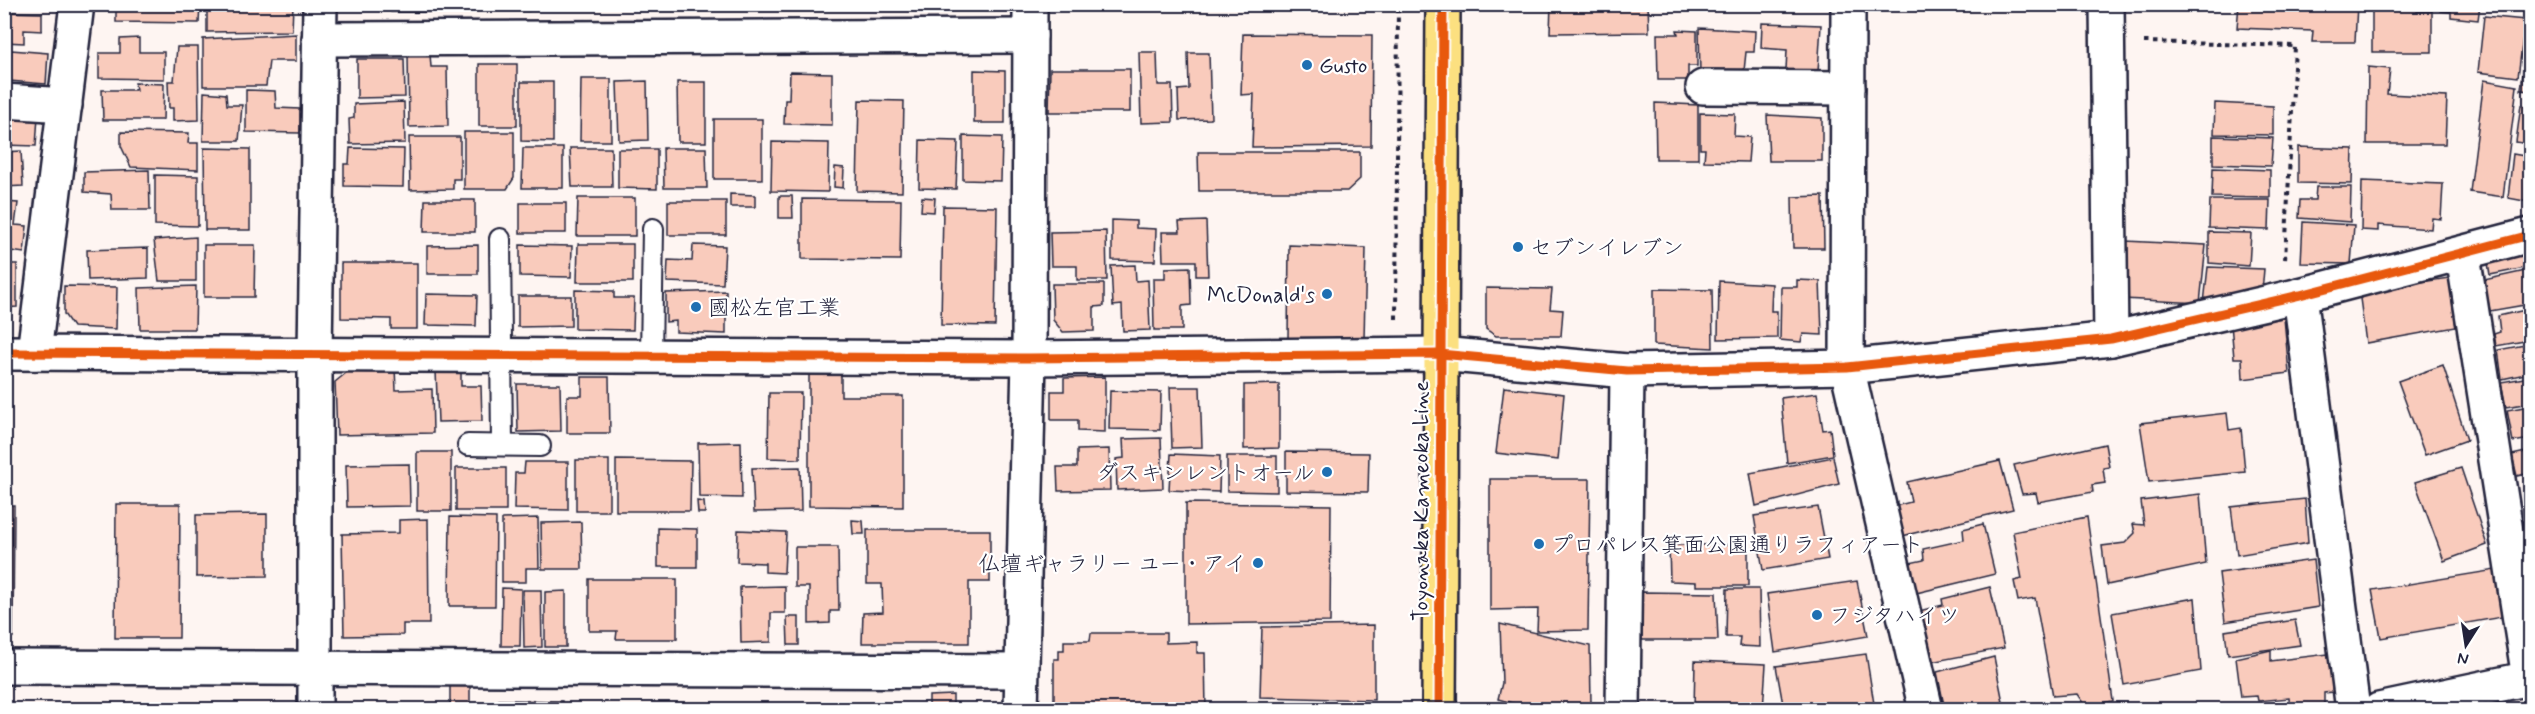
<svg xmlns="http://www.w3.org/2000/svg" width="2535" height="714" font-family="Mynerve,'Klee One',sans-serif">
<rect width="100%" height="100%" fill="#fef5f2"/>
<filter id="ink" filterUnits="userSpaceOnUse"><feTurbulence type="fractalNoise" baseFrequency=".0167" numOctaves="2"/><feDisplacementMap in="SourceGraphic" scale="12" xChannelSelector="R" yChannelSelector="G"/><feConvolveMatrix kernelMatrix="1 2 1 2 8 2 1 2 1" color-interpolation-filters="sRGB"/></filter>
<g filter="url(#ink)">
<g fill="#f9cbbc" stroke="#22223b" stroke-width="1.5">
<path d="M116 4H200L199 23 116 22Z"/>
<path d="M207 4H293L292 31 207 32Z"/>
<rect x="391" y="4" width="42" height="8"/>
<rect x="499" y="4" width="30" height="7"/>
<path d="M1551 4H1648L1649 32 1550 33Z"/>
<path d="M2239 4H2357L2355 42H2312L2313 31 2237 28Z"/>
<path d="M2441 4H2480L2478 20 2451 17V12L2440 11Z"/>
<path d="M2417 6V11H2432V52H2372V7Z"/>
<path d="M4 12 42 13V31L24 30V43L4 42Z"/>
<path d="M2484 16 2525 20 2518 77 2478 72Z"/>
<path d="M1762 23 1821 25 1818 72 1786 70 1787 50 1761 48Z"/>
<path d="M1699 28 1755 31 1754 52H1746L1744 71H1728V76L1700 75Z"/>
<path d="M1677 30 1697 31V66H1688V80H1658L1657 34H1678Z"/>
<path d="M296 34V61H269L266 86H203V39Z"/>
<path d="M1243 34 1372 35 1371 146 1252 147 1254 94 1241 95Z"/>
<path d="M139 38V52H164V79L99 78V53H120V39Z"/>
<path d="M177 47H198L199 120 173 121V108H169L168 81H174Z"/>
<path d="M2526 48 2530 49V91L2521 90Z"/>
<path d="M11 50 48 53 46 84 9 81Z"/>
<path d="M1139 52H1157L1158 85H1172L1173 122 1141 123Z"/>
<path d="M1188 53H1209L1211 119 1179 120 1178 90 1189 89Z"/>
<path d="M408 54H430L431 67H447L448 126 409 127Z"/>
<path d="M357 59H404L405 97 357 98Z"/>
<rect x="479" y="64" width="38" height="62"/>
<path d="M2368 67 2390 69 2387 94 2447 97 2445 144H2367Z"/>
<path d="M1050 69H1130V112H1049Z"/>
<path d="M974 70 1005 71V123H974Z"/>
<path d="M790 72 832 73V125L784 124 785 100H789Z"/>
<path d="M581 79H611V141H580Z"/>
<path d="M2484 80 2517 86 2503 197 2470 192Z"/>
<path d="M647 81 648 140 619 141 617 82Z"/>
<path d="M521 82H553V142L521 141Z"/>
<path d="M677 82H706V142H678Z"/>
<path d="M135 83 164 84 163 120H103L102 90H136Z"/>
<path d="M246 90 275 91 276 108 300 109V133L246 132Z"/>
<path d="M204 92 226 94 227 105H242L239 141H203Z"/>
<path d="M859 100 904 101 902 192 857 191Z"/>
<path d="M404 102 405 143 350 144 349 119 354 118V104Z"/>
<path d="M1655 103 1698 105V159H1656Z"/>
<path d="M2215 103 2273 106V135L2214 134Z"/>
<path d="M2521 105 2530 107V144L2516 142Z"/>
<path d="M1700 113 1735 114 1734 136 1750 137 1748 162 1704 161 1705 149H1700Z"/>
<path d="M4 114 38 116 36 146 4 145Z"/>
<path d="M1767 115 1822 118V161H1769Z"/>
<rect x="714" y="119" width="48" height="60"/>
<path d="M121 132 189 133 188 143H198V170L131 167 121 146Z"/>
<path d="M464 132H514V178L507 189H464Z"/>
<path d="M963 136 1002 137 1001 181 963 180Z"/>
<path d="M2213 136 2273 138 2271 166 2213 164Z"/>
<path d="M409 137H460V179H453V189L410 190Z"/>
<path d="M920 140 958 141 956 189 919 188Z"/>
<path d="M772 142 829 143 828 192 771 191Z"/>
<path d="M2298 147 2353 149 2352 184 2298 183Z"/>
<path d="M204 148 250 149V230H205Z"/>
<path d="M350 148 404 149 403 187 344 186V164H349Z"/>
<path d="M523 148H563V188H522Z"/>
<path d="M570 148H611L612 187H572Z"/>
<path d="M663 148H706L707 188H664Z"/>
<path d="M618 149H657V189L618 188Z"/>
<path d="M21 151 23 186 4 187V152Z"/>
<path d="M1198 152H1360V179L1347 191H1199Z"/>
<path d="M2513 154 2530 157V202L2508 198Z"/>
<path d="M835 167 844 168 843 188 834 187Z"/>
<path d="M2213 168 2270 170V198L2212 197Z"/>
<path d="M149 170 150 210H112L111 194 84 192V172Z"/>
<path d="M155 175 198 176V226L155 225Z"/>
<path d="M2362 181 2443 184 2441 219 2432 218 2431 229 2378 225V231L2361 230Z"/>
<path d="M2316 187H2351L2350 222 2299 218 2300 200H2315Z"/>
<path d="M730 194 755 195V207H730Z"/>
<path d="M779 196H792L793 218H779Z"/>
<path d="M1823 196 1824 248H1793L1792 197Z"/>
<path d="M922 197 935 198 934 212 921 211Z"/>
<path d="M578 198H635V236H577Z"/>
<path d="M802 199 901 200 900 260 802 259Z"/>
<path d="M425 200H475V232H424Z"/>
<path d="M2210 200H2270L2269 230 2209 228Z"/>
<rect x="668" y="201" width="58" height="34"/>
<path d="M4 202 18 203 15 225 27 226 24 253 4 250Z"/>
<rect x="520" y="203" width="46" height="30"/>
<path d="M943 206 997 207 995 326 941 325Z"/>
<path d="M1112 220 1136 221V228L1156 229 1155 261 1112 260Z"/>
<path d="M1206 221 1208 276H1196V261H1163L1162 232H1180L1179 222Z"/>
<path d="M2303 222 2354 225 2351 264 2301 263Z"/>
<path d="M1106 231 1107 280H1077V266H1051L1050 232Z"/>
<path d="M2209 232 2251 233 2249 266 2209 263Z"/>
<path d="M196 237V281H159L154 240Z"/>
<path d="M2528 240 2530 267 2490 275 2486 251Z"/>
<path d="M2125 241 2206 245 2200 303 2123 299Z"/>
<path d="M578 244H633V282H577Z"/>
<path d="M204 245H255L254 297H204Z"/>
<path d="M478 245V274H427V246Z"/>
<path d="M520 245 572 246 571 277 520 276Z"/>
<path d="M693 245 725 246 723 284 667 282 668 260 692 261Z"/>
<path d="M1289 245 1366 248 1364 340H1288Z"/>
<path d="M148 248V278L88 280 87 250Z"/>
<path d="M341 263H417V329H391V319L341 318Z"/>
<path d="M4 264H17V307L4 308Z"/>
<path d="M1135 265 1136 281 1148 280 1150 330 1123 331 1122 305 1113 306 1111 266Z"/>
<path d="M1190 267 1191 305 1182 306V330H1154L1153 279H1165V268Z"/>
<path d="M2208 267 2264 269 2262 292 2242 290V304L2204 303Z"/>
<path d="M2530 270V304L2490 311 2484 280Z"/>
<path d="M2449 278 2456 327 2366 343 2359 291Z"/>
<path d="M1797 280 1820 281 1822 335 1803 334 1801 342 1780 340 1781 287H1797Z"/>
<path d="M1719 281 1772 284 1771 311H1777V338L1718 339Z"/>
<path d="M1052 284H1104V306L1094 307V331L1063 332 1053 320Z"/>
<path d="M64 286 117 287 116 329 73 327 64 314Z"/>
<path d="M196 286 195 329H140L139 288Z"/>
<path d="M1486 288 1552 289 1550 309 1563 310 1561 336H1496L1486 329Z"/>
<path d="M1654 289 1712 290 1713 348 1654 345Z"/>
<path d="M575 290 614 291V298H634L633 330 575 329Z"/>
<path d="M726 291V334L676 332V321L666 322V293Z"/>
<path d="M426 294 477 295 476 326 425 325Z"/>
<path d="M518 296H571V326L518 327Z"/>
<path d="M2530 309V340L2496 346 2494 334 2500 332 2498 316Z"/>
<path d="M2284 318 2289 373 2243 379 2242 358H2234L2231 324Z"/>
<path d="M2530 344V373L2502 379 2498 350Z"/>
<path d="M2443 365 2467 440 2425 455 2398 381Z"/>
<path d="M395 368 396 390 432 389 433 433 337 435 335 382 351 369Z"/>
<path d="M436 371H461V386H481L482 421 438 422Z"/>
<path d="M809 374H841V396H903V507L809 506Z"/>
<path d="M582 377H609L610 433H567V396H582Z"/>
<path d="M1105 377V432L1078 431V420H1051V391H1064V378Z"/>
<path d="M2530 377V403L2506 407 2501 382Z"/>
<path d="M517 384H560L561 431 518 432Z"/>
<path d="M1279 384V448L1244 449V385Z"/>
<path d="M1170 387H1200L1202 447 1172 448Z"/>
<path d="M1504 387 1564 394 1558 460 1496 453Z"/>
<path d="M1110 391 1161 392 1160 430 1109 429Z"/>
<path d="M769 393H801L800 459 768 458Z"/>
<path d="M1817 393 1823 430 1830 429 1833 455 1787 463 1781 398Z"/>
<path d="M2530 406V439L2513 442 2507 410Z"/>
<path d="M2227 413 2229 430 2241 428 2245 472 2149 482 2140 423Z"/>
<path d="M1161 438 1163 488 1117 490 1116 459 1124 458 1123 439Z"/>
<path d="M741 442 742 498 699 497 698 443Z"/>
<path d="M2105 444 2109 467 2103 468 2105 483 2092 485 2093 492 2038 502 2036 493 2022 494 2014 465Z"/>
<path d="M1109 449 1110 490 1058 491 1057 467H1077V450Z"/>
<path d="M2530 451V473L2517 476 2512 455Z"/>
<rect x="417" y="452" width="34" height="59"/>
<path d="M1286 452 1369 453 1368 492 1286 491Z"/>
<path d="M1171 454 1220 456 1219 492 1169 490Z"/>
<path d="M1227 456H1277V492L1227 491Z"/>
<path d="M1833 457 1839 484 1756 506 1750 473Z"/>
<rect x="576" y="460" width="33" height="51"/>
<path d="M616 460 691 461 690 511H616Z"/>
<path d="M2000 461 2013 509 1902 536 1895 506 1911 502 1907 482Z"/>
<path d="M525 462H568V510L514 509 515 473H524Z"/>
<path d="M409 464 410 506 347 507 346 465Z"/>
<path d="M800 467 801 511 754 512 752 468Z"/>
<rect x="456" y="468" width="50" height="43"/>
<path d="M2461 468 2487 545 2444 561 2415 482Z"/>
<path d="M1490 479H1590L1588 630 1537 631 1538 609 1490 610Z"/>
<path d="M2530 480V505H2529L2525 481Z"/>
<path d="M2200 494 2206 564 2107 585 2102 546 2125 543 2135 533 2133 524 2144 525 2141 501Z"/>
<path d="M2305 499 2308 543 2237 555 2231 507Z"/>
<path d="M697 501 704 502 705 513H698Z"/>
<path d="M1186 503 1331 505 1330 622 1186 624Z"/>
<path d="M116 504H180L179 638H115Z"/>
<path d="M4 505H14L13 637H4Z"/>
<path d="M1818 507 1828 559 1763 570 1754 516Z"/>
<path d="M2530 507V530L2526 508Z"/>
<path d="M267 514V576L196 577V515Z"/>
<path d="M450 517 496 518 495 606H449Z"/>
<path d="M2087 517 2113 701 2085 706 2077 694 2053 696 2035 598 2018 601 2014 581 2022 579 2013 532Z"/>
<path d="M538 518 539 568H526V582H502V519Z"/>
<path d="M428 519 429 624H403V635L344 636 342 534 399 533V520Z"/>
<path d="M852 520 863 521 864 534H853Z"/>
<path d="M581 522 582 569H542L541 523Z"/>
<path d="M1983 524 1995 574 1912 594 1905 564 1924 560 1923 549 1964 540 1963 529Z"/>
<path d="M658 528 697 529V567H658Z"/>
<path d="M738 530 786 532 784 573 765 572V563L737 562Z"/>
<path d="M867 530H990V582H969V643H862L863 613 883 612 882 584H867Z"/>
<path d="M1669 545H1748V586H1696V582L1670 581Z"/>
<path d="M795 547H838L839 611H830V623L809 624V587H795Z"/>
<path d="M2313 560 2318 607 2225 622 2219 573Z"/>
<path d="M2495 570 2502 617 2381 638 2372 590Z"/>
<path d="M589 579H677V639H616L617 631H589Z"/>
<path d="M1857 581 1868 636 1775 652 1767 594Z"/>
<path d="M785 586V613H771V642L741 643 740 587Z"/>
<path d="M1990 587 2004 648 1931 662 1919 611 1943 605 1942 599Z"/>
<path d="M502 588 521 589 520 646H501Z"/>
<path d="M1727 589H1759L1760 647 1739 646 1740 637H1726Z"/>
<path d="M523 590H541L542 647 524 648Z"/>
<path d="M566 591V647H545V592Z"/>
<path d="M1642 592 1716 593 1718 640H1642Z"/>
<path d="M2195 598 2201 671 2124 685 2112 613Z"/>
<path d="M787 617H799V645H788Z"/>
<path d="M2295 620 2300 645 2228 655 2225 631Z"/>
<path d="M1500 624 1590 646 1591 703 1599 706 1598 710H1537L1498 699 1502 683Z"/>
<path d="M1374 625V700L1260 697 1262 627Z"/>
<path d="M1091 633H1166V643L1197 642V653H1205L1206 710H1062V704L1054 705V659H1059V650H1064V641H1090Z"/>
<path d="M2271 650V661L2328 654 2333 692 2324 693V706L2290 710 2289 698 2258 701 2257 696 2241 697 2236 658Z"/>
<path d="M1866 654 1875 710H1784L1776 666Z"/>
<path d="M1994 657 2003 702 1969 710H1945L1937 672Z"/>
<path d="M1695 661 1766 664 1763 710H1694Z"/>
<rect x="450" y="684" width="20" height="26"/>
<path d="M953 695V706H972V710H929V696Z"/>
<path d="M499 700 562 701V710H481L499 709Z"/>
</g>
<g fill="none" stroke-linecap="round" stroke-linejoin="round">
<defs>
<g id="service">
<path d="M500 239 502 444"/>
<path d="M651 356 653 229"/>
<path d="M468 445 540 446"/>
</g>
<g id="minor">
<path d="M1848 4 1847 367 1926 710"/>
<path d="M2107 4 2111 339"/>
<path d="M319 39 1030 36"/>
<path d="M1703 87 1848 88"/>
<path d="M4 101 65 105"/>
<path d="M2463 255 2529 678"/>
<path d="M2300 295 2353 710"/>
<path d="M4 353 1029 358 1440 354 1627 371 1847 367 2111 339 2300 295 2530 235"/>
<path d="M34 353 77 4"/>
<path d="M4 667 1021 671"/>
<path d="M315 710V353L320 4"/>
<path d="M1021 710 1029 358 1030 4"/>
<path d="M1623 710 1627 371"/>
<path d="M2379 710 2530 678"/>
</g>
<path id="primary" d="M1439 710 1443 4"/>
</defs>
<use href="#service" stroke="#22223b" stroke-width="24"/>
<use href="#minor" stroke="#22223b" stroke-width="38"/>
<use href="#primary" stroke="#22223b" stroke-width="38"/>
<g stroke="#22223b" stroke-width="4" stroke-dasharray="4.5 4.5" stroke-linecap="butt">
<path d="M2144 42 2295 46 2285 261"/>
<path d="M1396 319 1398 4"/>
</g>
<use href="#service" stroke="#fff" stroke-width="20"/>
<use href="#minor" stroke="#fff" stroke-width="33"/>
<use href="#primary" stroke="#fce080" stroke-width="33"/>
<defs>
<g id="cycleway">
<path d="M4 353 1029 358 1440 354 1627 371 1847 367 2111 339 2300 295 2530 235"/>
<path d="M1439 710 1443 4"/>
</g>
</defs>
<use href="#cycleway" stroke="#fff" stroke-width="13"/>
<use href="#cycleway" stroke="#e8590c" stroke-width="9"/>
</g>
</g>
<g fill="#1f6fb2" stroke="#fff" stroke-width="2">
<circle cx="1307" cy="65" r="6"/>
<circle cx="1518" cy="247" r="6"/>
<circle cx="1327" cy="294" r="6"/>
<circle cx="696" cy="307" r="6"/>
<circle cx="1327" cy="472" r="6"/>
<circle cx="1539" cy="544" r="6"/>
<circle cx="1258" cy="563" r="6"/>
<circle cx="1817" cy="615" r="6"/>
</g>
<g text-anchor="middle" stroke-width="4.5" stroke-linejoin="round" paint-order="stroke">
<g font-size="22" fill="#22223b" stroke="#fff" text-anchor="start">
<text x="1319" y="73">Gusto</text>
<text x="1530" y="255">セブンイレブン</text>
<text x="1315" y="302" text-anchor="end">McDonald's</text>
<text x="708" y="315">國松左官工業</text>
<text x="1315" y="480" text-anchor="end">ダスキンレントオール</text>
<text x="1551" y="552">プロパレス箕面公園通りラフィアート</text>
<text x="1246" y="571" text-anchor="end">仏壇ギャラリー ユー・アイ</text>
<text x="1829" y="623">フジタハイツ</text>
</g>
<g font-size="22" fill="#22223b" stroke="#fff">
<text transform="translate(1420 501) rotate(-90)" y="8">Toyonaka Kameoka Line</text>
</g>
</g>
<rect width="2535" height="714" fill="none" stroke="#fff" stroke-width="24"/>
<rect x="12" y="12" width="2511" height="690" fill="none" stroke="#22223b" stroke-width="2" filter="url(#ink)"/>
<g transform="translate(2466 645) rotate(192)" stroke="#ffffff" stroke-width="4.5" paint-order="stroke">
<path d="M0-4.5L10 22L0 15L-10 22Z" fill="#22223b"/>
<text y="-9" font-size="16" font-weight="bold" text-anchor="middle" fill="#22223b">N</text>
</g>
</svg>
